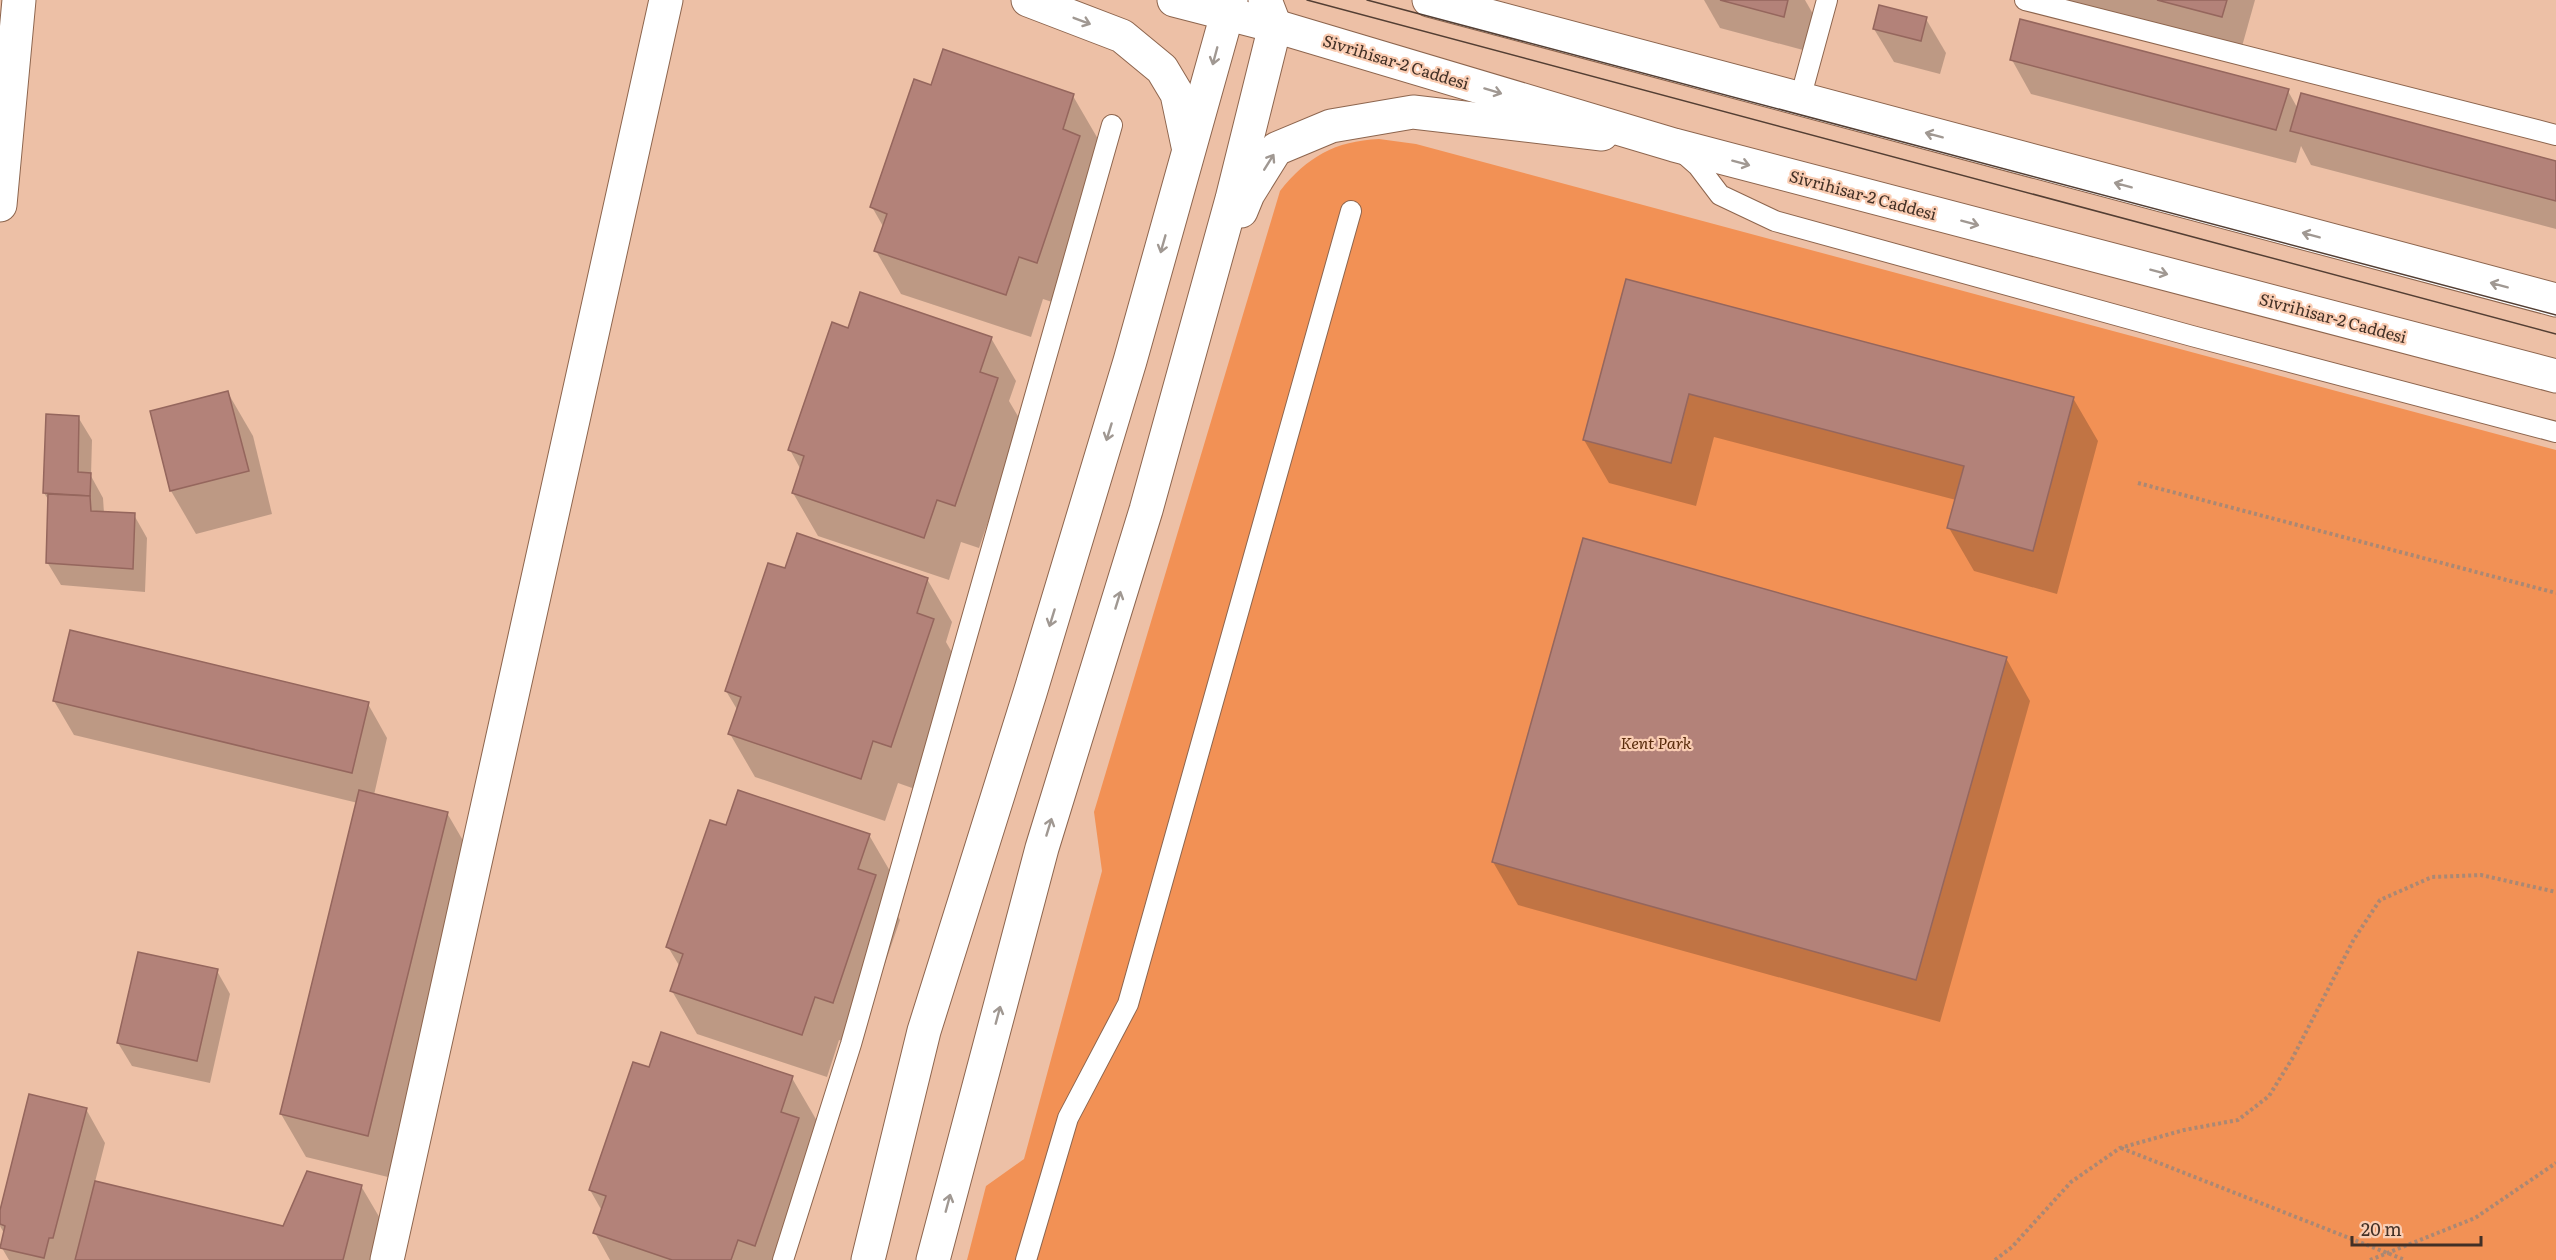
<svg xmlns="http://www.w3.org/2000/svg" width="2556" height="1260" font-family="Literata,serif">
<rect width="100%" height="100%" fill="#edc0a6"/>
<path fill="#f29155" d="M1379 139 1416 144 2556 450V1260H967L986 1186 1024 1159 1102 871 1094 812 1280 191C1307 157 1335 141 1379 139Z"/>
<g fill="#0003">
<path d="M1704 0H1805L1813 14 1803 50 1720 28Z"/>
<path d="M2052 0H2255L2241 50Z"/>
<path d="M1926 19 1946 53 1940 74 1894 62 1874 29Z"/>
<path d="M2012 60 2288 91 2298 109 2556 162V229L2311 165 2301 146 2296 163 2031 94Z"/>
<path d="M931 87 1073 96 1098 139 1092 158 1104 180 1061 305 1043 299 1031 337 901 294 876 251 884 228 872 207Z"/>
<path d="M1627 281 2073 398 2098 441 2057 594 1974 571 1949 528 1956 500 1714 437 1696 506 1609 483 1584 440Z"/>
<path d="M849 330 991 338 1016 381 1009 401 1022 423 979 548 961 542 949 580 818 536 793 493 801 470 790 450Z"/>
<path d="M228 393 253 436 272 514 196 534 171 491 152 412Z"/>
<path d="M78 417 92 440 91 476 103 498 104 513 134 515 147 538 145 592 61 585 47 562 50 502 44 493Z"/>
<path d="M786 570 927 579 952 622 946 642 958 663 915 789 898 783 885 821 755 777 730 734 738 711 726 691Z"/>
<path d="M2006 658 2030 701 1940 1022 1518 905 1493 862Z"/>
<path d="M54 701 368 704 387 738 374 795 447 813 472 856 392 1178 306 1157 281 1114 358 803 74 735Z"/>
<path d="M727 826 869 835 894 878 887 898 900 920 857 1045 839 1040 827 1077 697 1034 672 991 680 967 668 947Z"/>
<path d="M217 971 230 994 210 1083 132 1066 118 1043Z"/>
<path d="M650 1069 792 1078 817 1121 810 1141 823 1162 789 1260H610L595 1233 602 1211 590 1190Z"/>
<path d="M86 1109 105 1143 95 1182 284 1227 361 1186 381 1220 370 1260H9L2 1248 5 1235 0 1226V1216Z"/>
</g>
<g fill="#b38279" stroke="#95665d" stroke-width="1.5">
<path d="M1720 0H1788L1784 17Z"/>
<path d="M2157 0H2227L2222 17Z"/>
<path d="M1879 5 1927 17 1921 41 1873 29Z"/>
<path d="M2020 19 2289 89 2276 130 2010 60Z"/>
<path d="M943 49 1074 94 1063 129 1080 136 1037 263 1019 257 1006 295 874 251 887 214 870 207 914 79 931 85Z"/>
<path d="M2301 93 2556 161V201L2290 131Z"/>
<path d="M1626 279 2074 397 2033 551 1947 528 1964 466 1689 394 1671 463 1583 440Z"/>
<path d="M860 292 992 337 980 372 998 378 955 506 937 500 924 538 792 493 804 456 788 450 832 322 848 328Z"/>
<path d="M228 391 249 471 170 491 150 411Z"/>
<path d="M46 414 79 416 78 472 91 473 90 496 43 493Z"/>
<path d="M48 494 90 496 91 511 135 513 133 569 46 563Z"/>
<path d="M797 533 928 578 917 613 934 619 891 747 873 741 861 779 728 734 741 697 725 691 768 563 785 568Z"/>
<path d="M1583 538 2007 657 1916 980 1492 862Z"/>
<path d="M70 630 369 702 352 773 53 701Z"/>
<path d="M359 790 448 812 368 1136 280 1114Z"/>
<path d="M738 790 870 834 858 869 876 875 833 1003 815 997 802 1035 670 991 683 954 666 947 710 820 726 825Z"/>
<path d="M138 952 218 969 197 1061 117 1043Z"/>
<path d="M661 1032 793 1076 781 1112 799 1118 755 1246 738 1240 731 1260H672L593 1233 606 1196 589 1190 633 1062 649 1067Z"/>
<path d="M29 1094 87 1108 53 1238H49L44 1258 0 1248 5 1226 0 1224V1210Z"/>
<path d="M307 1171 362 1185 343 1260H75L95 1181 283 1226Z"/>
</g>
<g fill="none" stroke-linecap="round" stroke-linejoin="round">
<defs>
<g id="service">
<path d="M2025 0 2556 135"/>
<path d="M1800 99 1827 0"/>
<path d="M1681 151 1698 166 1720 195 1775 221 2192 336 2556 432"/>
<path d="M783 1260 851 1044 1112 125"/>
<path d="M1026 1260 1068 1118 1128 1004 1351 211"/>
</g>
<g id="minor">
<path d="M1028 0 1122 36 1162 69 1177 94 1188 146"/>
<path d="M0 205 19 0"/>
<path d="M1241 211 1248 194 1276 149 1331 126 1413 112 1602 134"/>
<path d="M387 1260 666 0"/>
<path d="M868 1260 924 1031 1030 693 1130 361 1231 0"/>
<path d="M933 1260 1042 848 1146 510 1232 199 1275 26 1265 0"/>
</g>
<g id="secondary">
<path d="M1174 0 1275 26 1674 145 2556 376"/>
<path d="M1429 0 2556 300"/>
</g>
</defs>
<use href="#service" stroke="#8d654e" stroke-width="22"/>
<use href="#minor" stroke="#8d654e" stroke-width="35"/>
<use href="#secondary" stroke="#8d654e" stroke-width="35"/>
<g stroke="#aa8874" stroke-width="4" stroke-dasharray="3 3" stroke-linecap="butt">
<path d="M2138 483 2556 593"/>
<path d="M2121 1148 2405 1260"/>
<path d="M1995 1260 2012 1247 2071 1182 2120 1148 2184 1130 2238 1120 2269 1096 2292 1059 2354 939 2380 900 2432 877 2481 875 2556 892"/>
<path d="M2370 1260 2475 1218 2556 1163"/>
</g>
<use href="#service" stroke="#fff" stroke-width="20"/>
<use href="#minor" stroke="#fff" stroke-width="33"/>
<use href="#secondary" stroke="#fff" stroke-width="33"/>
<g stroke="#533e33" stroke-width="1.5">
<path d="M1307 0 2556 334"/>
<path d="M1367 0 2556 315"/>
</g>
</g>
<defs><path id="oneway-shaft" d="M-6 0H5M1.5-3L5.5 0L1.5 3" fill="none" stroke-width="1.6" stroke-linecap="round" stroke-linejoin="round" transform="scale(1.5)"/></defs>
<g stroke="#a09892">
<use href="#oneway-shaft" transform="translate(1082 21) rotate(21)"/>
<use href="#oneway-shaft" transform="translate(1215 56) rotate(105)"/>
<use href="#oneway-shaft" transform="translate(1493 91) rotate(17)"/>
<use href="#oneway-shaft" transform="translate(1934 135) rotate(-165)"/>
<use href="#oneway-shaft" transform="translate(1269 162) rotate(-58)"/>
<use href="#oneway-shaft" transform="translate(1741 163) rotate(15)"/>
<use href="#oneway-shaft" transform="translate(2123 185) rotate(-165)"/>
<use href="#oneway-shaft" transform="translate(1970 223) rotate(15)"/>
<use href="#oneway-shaft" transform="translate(2311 235) rotate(-165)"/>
<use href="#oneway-shaft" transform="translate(1163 244) rotate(106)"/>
<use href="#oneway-shaft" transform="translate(2159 272) rotate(15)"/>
<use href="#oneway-shaft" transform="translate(2499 285) rotate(-165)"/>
<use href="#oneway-shaft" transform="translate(1109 432) rotate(107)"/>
<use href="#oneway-shaft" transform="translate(1118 600) rotate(-73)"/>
<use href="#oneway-shaft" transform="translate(1052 618) rotate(107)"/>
<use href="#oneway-shaft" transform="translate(1049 827) rotate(-73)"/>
<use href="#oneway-shaft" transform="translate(998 1015) rotate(-75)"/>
<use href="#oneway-shaft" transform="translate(948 1203) rotate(-75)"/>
</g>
<g text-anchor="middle" stroke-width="4.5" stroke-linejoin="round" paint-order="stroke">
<g font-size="16" fill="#423026" stroke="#facdb3">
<text transform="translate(1396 62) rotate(17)" y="6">Sivrihisar-2 Caddesi</text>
<text transform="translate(1863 195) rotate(15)" y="6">Sivrihisar-2 Caddesi</text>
<text transform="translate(2333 318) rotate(15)" y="6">Sivrihisar-2 Caddesi</text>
</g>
<g font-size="16" font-style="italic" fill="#592b0b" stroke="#facdb3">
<text x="1656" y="749">Kent Park</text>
</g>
</g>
<path d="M2352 1236v9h129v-9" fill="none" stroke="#423026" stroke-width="3"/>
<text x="2361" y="1236" font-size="18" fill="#423026" stroke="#facdb3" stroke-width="4.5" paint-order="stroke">20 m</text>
</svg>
